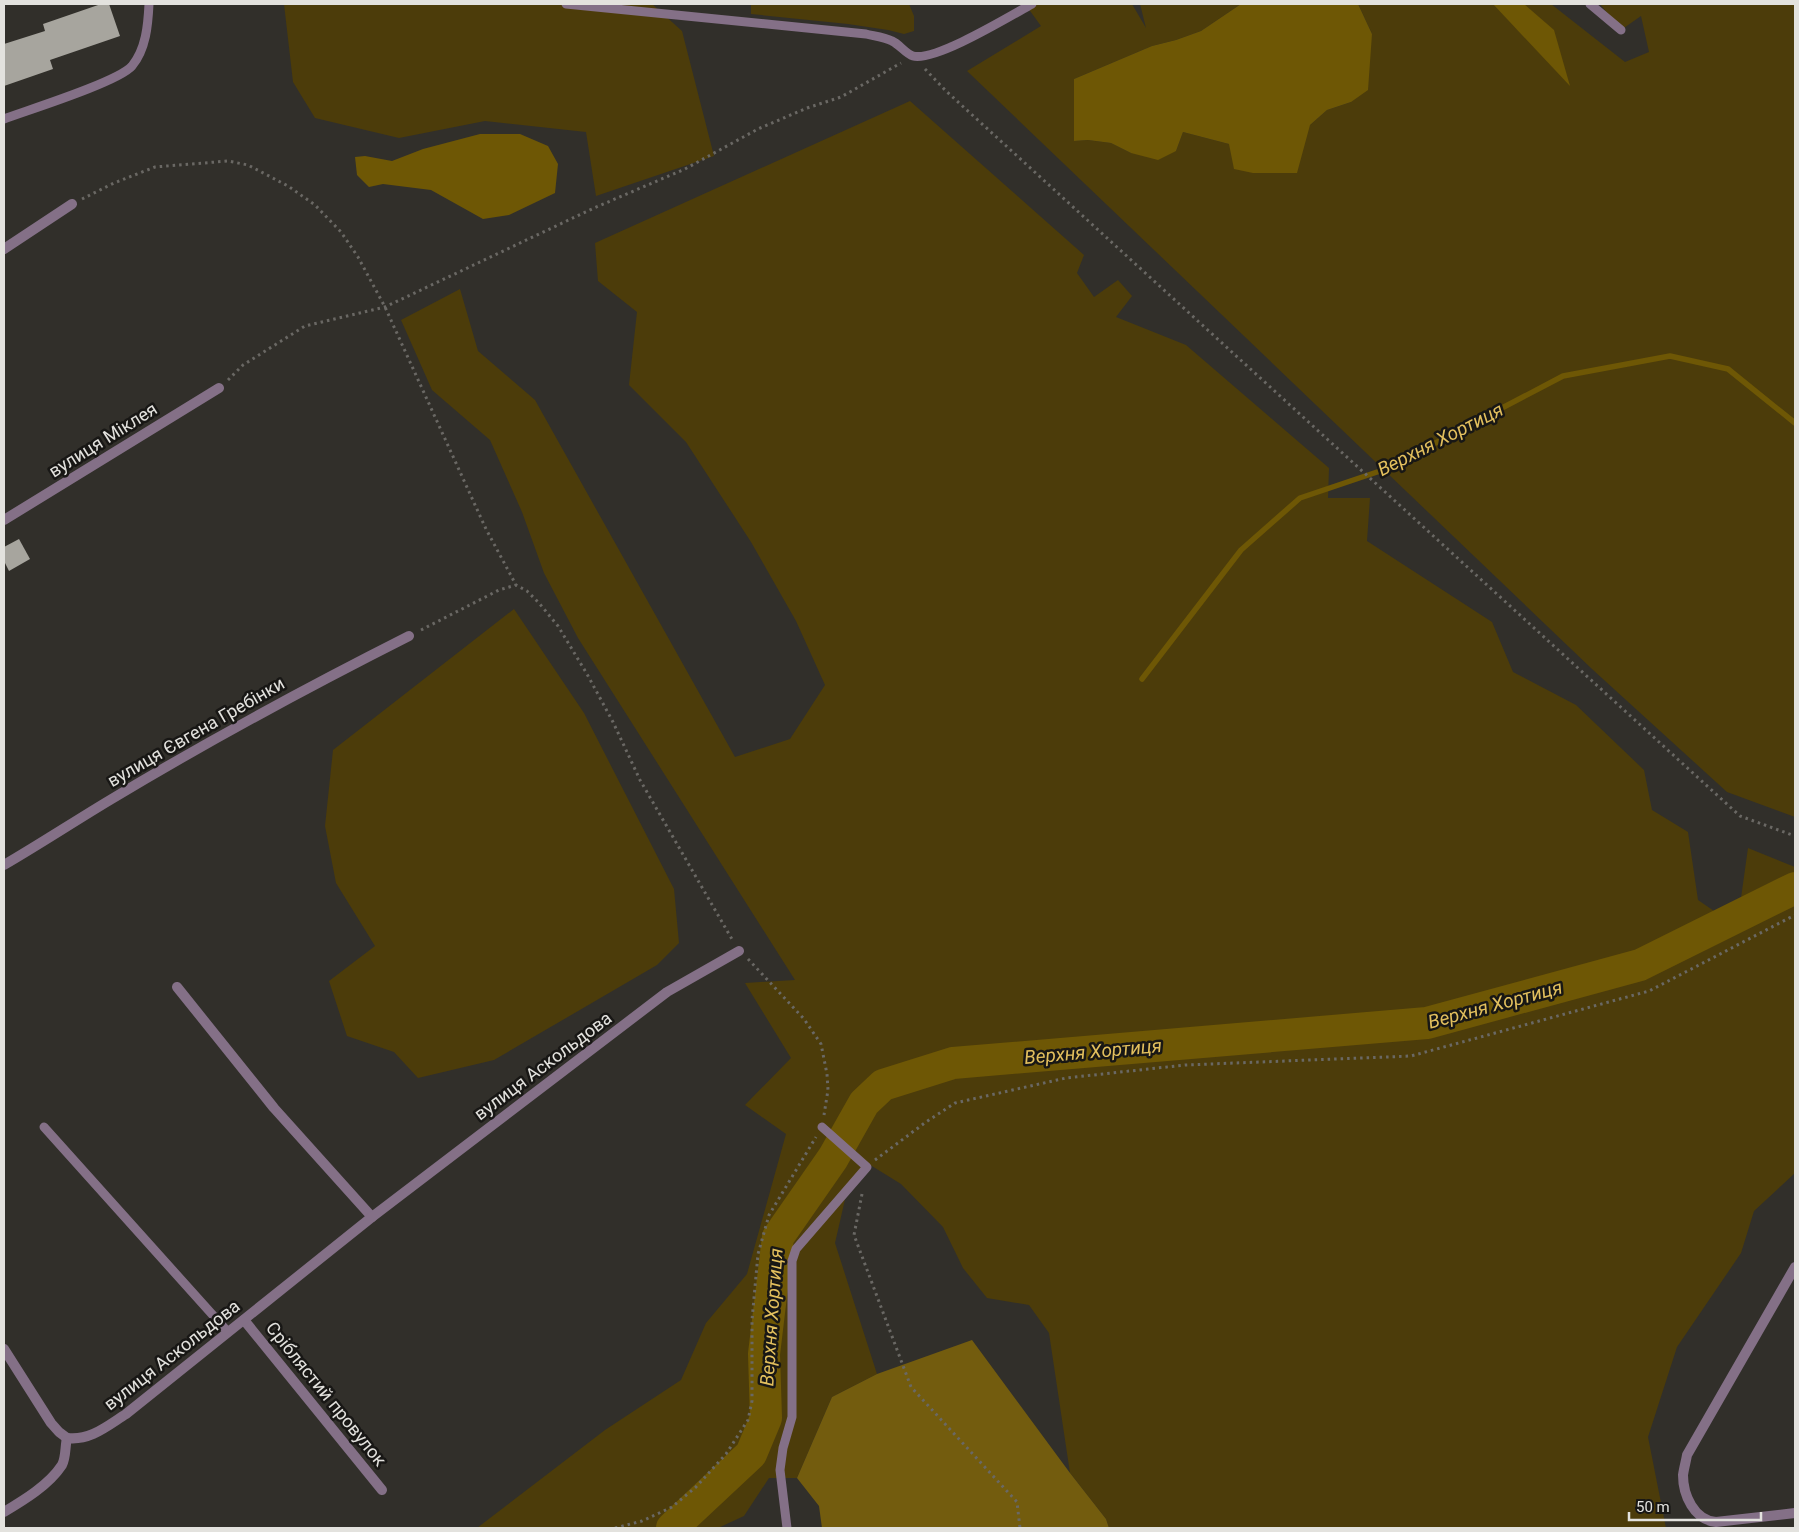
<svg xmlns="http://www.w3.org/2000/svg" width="1799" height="1532" font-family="Roboto,sans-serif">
<rect width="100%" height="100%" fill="#312f2a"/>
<g fill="#4c3c0a">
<path d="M284 4H652L682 31 714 156 596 196 586 132 485 121 399 138 315 118 293 82Z"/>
<path d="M751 4H909L914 16V31L904 34 888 30 848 24 751 14Z"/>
<path d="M1025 4H1132L1146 28 1140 4H1241L1201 31 1176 40 1152 46 1074 79V141L1088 140 1111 143 1131 153 1176 151 1183 132 1229 144 1310 125 1327 110 1351 102 1372 34 1358 4H1551L1625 62 1649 52 1641 16 1621 30 1600 4H1795V817L1727 792 1592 669 967 71 1041 26Z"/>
<path d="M910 101 1084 255 1077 273 1094 297 1118 280 1132 296 1116 317 1186 345 1329 468 1328 498H1370L1367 541 1492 622 1513 672 1576 705 1644 770 1652 810 1688 832 1698 900 1714 911 1741 898 1748 848 1795 867V1173L1754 1211 1741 1253 1677 1347 1648 1437 1666 1528H1109L1106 1519 1070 1473 1049 1333 1029 1305 987 1298 963 1268 943 1227 901 1184 867 1163 846 1195 835 1243 877 1374 832 1397 797 1478H769L744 1516 718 1528H477L605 1430 681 1380 706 1323 747 1274 786 1134 745 1105 791 1058 745 983 795 980 578 638 544 573 522 512 490 440 432 390 401 320 460 289 478 351 535 400 735 757 790 739 825 685 796 621 751 542 686 442 629 385 637 312 598 281 595 243Z"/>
<path d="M514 609 584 713 674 889 679 943 657 965 494 1060 418 1078 394 1052 347 1036 329 981 375 946 336 883 325 826 333 750Z"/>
</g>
<path fill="#735c0e" d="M972 1340 1070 1473 1106 1519 1109 1528H822L819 1506 797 1478 832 1397 877 1374Z"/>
<g fill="#6e5705">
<path d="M1241 4H1358L1372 34 1368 90 1351 102 1327 110 1310 125 1297 173H1253L1234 169 1229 144 1183 132 1176 151 1158 160 1131 153 1111 143 1088 140 1074 141V79L1152 46 1176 40 1201 31Z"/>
<path d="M1493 4H1524L1554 30 1570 86Z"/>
<path d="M480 134H520L548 146 558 164 555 193 509 215 483 219 431 190 383 184 369 187 357 175 355 157 365 156 392 161 423 149Z"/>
</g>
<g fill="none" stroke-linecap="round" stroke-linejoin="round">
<path stroke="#6e5705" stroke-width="5.5" d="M1142 679 1241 550 1300 498 1386 469 1563 376 1670 356 1728 369 1795 423"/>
<path stroke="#6e5705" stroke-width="32" d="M672 1528 751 1454 766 1418 764 1354 778 1237 833 1158 864 1103 883 1085 953 1063 1427 1023 1640 965 1795 888"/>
</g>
<g fill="#a7a59e">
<path d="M101 4H109L120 36 50 60 53 69 4 86V44L45 31 43 24Z"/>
<path d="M19 539 30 559 9 571 4 561V547Z"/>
</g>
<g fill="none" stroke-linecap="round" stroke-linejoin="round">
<g stroke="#6a6864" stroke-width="3" stroke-dasharray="2.5 4" stroke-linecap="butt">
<path d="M925 69 946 91 1740 816 1795 836"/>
<path d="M82 199 114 183 155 167 228 161 248 165 288 186 315 205 341 232 358 257 385 307 486 529 516 585 527 591 539 603 558 626 587 674 613 722 640 780 733 941"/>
<path d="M228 380 243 365 305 326 385 307 594 208 685 169 758 129 807 108 841 97 901 63"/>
<path d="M421 630 499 590 516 585"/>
<path d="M748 959 804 1019 821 1044 827 1074 828 1090 824 1115"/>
<path d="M875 1160 926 1122 955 1103 1066 1078 1185 1065 1411 1056 1649 991 1795 915"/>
<path d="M862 1194 854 1235 911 1387 1017 1502 1020 1528"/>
<path d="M615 1528 642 1521 672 1507 696 1487 726 1454 748 1420 752 1401V1320L758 1254 769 1215 816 1137"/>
</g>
<g stroke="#847087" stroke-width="9">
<path d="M566 4 866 34C874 36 884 37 892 41 899 44 906 54 913 56 935 62 1010 16 1032 4"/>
<path d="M1590 4 1621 30"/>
<path d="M4 119C28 110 118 82 132 66 146 49 148 25 149 4"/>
<path d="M44 1127 228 1332"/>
<path d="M787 1528 780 1470 783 1448 792 1417V1261L796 1249 867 1167 822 1127"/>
</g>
<g stroke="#847087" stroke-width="10">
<path d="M4 249 72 204"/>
<path d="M4 520 219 388"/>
<path d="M4 865C40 844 75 821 110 800 208 741 308 687 409 636"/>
<path d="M177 987 274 1108 372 1217"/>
<path d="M1795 1267 1687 1455C1686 1461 1684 1468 1683 1475 1683 1495 1694 1520 1716 1522L1795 1513"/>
<path d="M244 1320 382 1490"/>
<path d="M4 1349 51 1423 59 1432 67 1438"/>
<path d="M4 1512C24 1500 49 1485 62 1465 66 1458 65 1446 67 1438 90 1441 107 1426 126 1414L372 1217 667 992 739 951"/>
</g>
</g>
<g text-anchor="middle" stroke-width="5" stroke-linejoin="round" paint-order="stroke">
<g font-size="18" fill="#e3e2de" stroke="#181715">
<text transform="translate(103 440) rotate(-32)" y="6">вулиця Міклея</text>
<text transform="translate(196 732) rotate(-30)" y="6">вулиця Євгена Гребінки</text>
<text transform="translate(543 1066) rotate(-37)" y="6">вулиця Аскольдова</text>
<text transform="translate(172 1355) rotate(-38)" y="6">вулиця Аскольдова</text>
<text transform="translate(326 1394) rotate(51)" y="6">Сріблястий провулок</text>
</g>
<g font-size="19" font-style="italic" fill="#e2bf5d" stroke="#181715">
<text transform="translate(1440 439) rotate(-27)" y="7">Верхня Хортиця</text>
<text transform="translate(1495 1004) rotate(-15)" y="7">Верхня Хортиця</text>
<text transform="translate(1093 1051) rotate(-5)" y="7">Верхня Хортиця</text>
<text transform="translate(771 1317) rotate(-86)" y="7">Верхня Хортиця</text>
</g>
</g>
<rect width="1799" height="1532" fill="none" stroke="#e3e2de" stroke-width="10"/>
<path d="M1629 1512v8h132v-8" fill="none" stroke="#e3e2de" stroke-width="2.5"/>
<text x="1636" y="1512" font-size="15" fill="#e3e2de" stroke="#181715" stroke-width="4" paint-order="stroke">50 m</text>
</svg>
